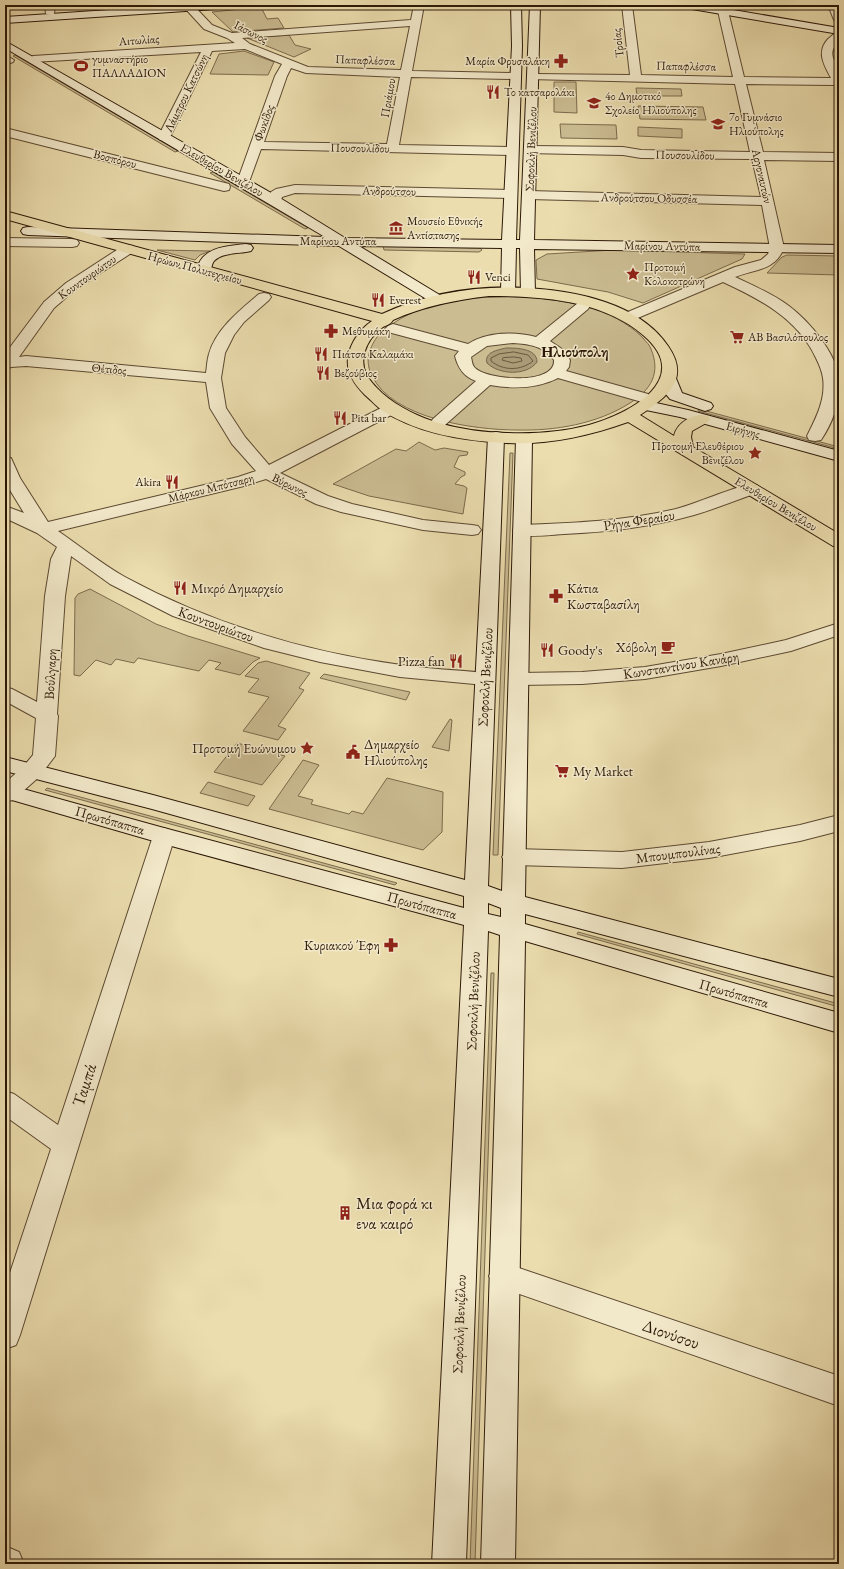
<svg xmlns="http://www.w3.org/2000/svg" width="844" height="1569" font-family="'EB Garamond',serif">
<rect width="100%" height="100%" fill="#ebddae"/>
<filter id="stains"><feTurbulence type="fractalNoise" baseFrequency=".005" numOctaves="4"/><feColorMatrix values="0 0 0 0 .2 0 0 0 0 .09 0 0 0 0 .02 0 0 0 .5 -.17"/></filter>
<radialGradient id="worn" r=".72"><stop offset=".6" stop-color="#630" stop-opacity="0"/><stop offset="1" stop-color="#630" stop-opacity=".3"/></radialGradient>
<g fill="#cbbc92" stroke="#7c6a4c">
<path d="M261 7 267 19 278 18 284 28 233 32 212 12Z"/>
<path d="M289 35 295 45 311 49 294 57 247 38Z"/>
<path d="M244 51 274 62 268 75 210 74 219 54Z"/>
<path d="M15 55 178 151 175 152 13 56Z"/>
<path d="M554 82H576L577 113 554 112Z"/>
<path d="M636 88 681 89 682 96H637Z"/>
<path d="M638 106 703 107 706 120 640 119Z"/>
<path d="M560 124 616 125 617 139 561 138Z"/>
<path d="M638 127 682 129V138L638 136Z"/>
<path d="M213 172 308 228 305 229 210 173Z"/>
<path d="M383 246 480 248 482 250 479 252 384 250Z"/>
<path d="M157 250 210 251 200 255 195 260Z"/>
<path d="M613 250 745 254 742 259 643 303 608 292 537 279 536 260 547 254Z"/>
<path d="M787 255 839 256V275L767 273 782 257Z"/>
<path d="M519 296C561 300 612 306 643 338 646 342 650 345 651 349 661 373 651 390 630 403 597 424 555 431 517 430 475 430 393 419 372 376 365 362 368 350 377 337 380 334 384 331 387 328 423 299 474 297 519 296Z"/>
<path d="M699 409 839 447V449L698 411Z"/>
<path d="M419 442 435 450 444 448 468 452 467 455 459 456 454 467 465 472V475L461 477 455 484 464 486 467 488 463 514 369 496 333 484 396 449 406 451Z"/>
<path d="M510 453H513L498 855H493Z"/>
<path d="M90 589 156 624 188 636 260 658 253 662 240 675 215 669 221 663 209 660 199 671 138 658 134 663 116 659 111 665 96 660 80 676 74 675 75 598 78 594Z"/>
<path d="M266 661 310 673 299 688 304 690 278 726 286 729 278 740 243 731 269 697 248 692 259 679 245 676 258 663Z"/>
<path d="M324 674 410 692 406 700 320 678Z"/>
<path d="M450 719 452 720 449 751 432 747Z"/>
<path d="M237 743 285 756 262 785 214 772Z"/>
<path d="M303 760 319 765 298 796 313 800 311 804 349 814 352 811 363 814 387 778 443 792 442 832 423 850 269 809Z"/>
<path d="M208 782 255 796 248 806 200 793Z"/>
<path d="M47 788 397 883 395 885 45 790Z"/>
<path d="M578 932 839 1004V1007L577 934Z"/>
<path d="M491 973H494L475 1564H470Z"/>
</g>
<path fill="#aa9a75" stroke="#786649" d="M506 348C516 348 537 348 537 362 527 376 499 375 487 363 484 352 498 350 506 348Z"/>
<g fill="none" stroke-linecap="round" stroke-linejoin="round">
<g stroke="#6b593e" stroke-width="1">
<path d="M514 352 528 355 533 361C521 371 503 371 491 361V358L499 354Z"/>
<path d="M514 357 521 358 522 361 513 363 502 360 503 358Z"/>
</g>
<defs>
<g id="street">
<path d="M45 5H55L54 14H46Z"/>
<path d="M182 5H193L212 25 232 33 411 20 414 5H424L412 71 515 73 521 76 515 79 411 77 399 145 512 147 516 148 518 151 516 154 512 155 261 149 249 182 248 185H238L237 182 275 76 282 64 245 49 212 51 170 137 168 140H160L158 137 201 52 33 62 28 59 33 56 235 43 227 38 204 29ZM410 26 401 70 308 67 250 44 242 38ZM291 68 306 73 400 77 387 144 264 142 287 76Z"/>
<path d="M622 5H632L641 75 733 77 718 11 723 8 728 11 744 77 831 78C824 65 816 52 828 39 832 36 834 33 839 32V41C825 55 837 60 839 74 840 78 839 83 839 87L834 85 746 84 763 152 839 153V161L764 160 784 248C775 271 755 269 735 277 754 286 773 294 789 306 809 321 837 354 839 379 841 400 833 422 821 440L815 441 809 440 807 436C816 418 826 399 823 378 822 371 819 364 816 358 798 319 760 299 723 282L633 320 628 321 623 320 621 317 623 314 735 267 761 260 768 254 770 248 762 205 529 199 524 198 522 195 524 192 529 191 761 197 752 159 641 158 623 155 527 153 525 150 527 147 531 146 623 147 641 150 750 152 735 84 529 79 527 77 533 74 630 75Z"/>
<path d="M828 5H838L839 23 834 20Z"/>
<path d="M9 57 14 60 13 62 5 65V58Z"/>
<path d="M5 128 229 184 230 187 229 190 224 191 5 136Z"/>
<path d="M295 185 510 190 515 191 516 194 515 197 510 198 295 193 282 197 280 204H270L268 201 271 192 276 189Z"/>
<path d="M5 238 72 239 77 240 79 243 77 246 72 247 5 246Z"/>
<path d="M128 245 133 246 135 249 133 252 76 289 54 308 19 357 26 356 206 373C207 367 207 360 209 354 216 329 240 310 259 294L264 293 269 294 271 297 269 300 244 322 234 335 225 353 221 378 226 408 245 437 269 465 385 406 391 404 397 406 399 409 397 412 280 473 328 496 352 504 423 520 472 525 478 526 481 530 478 534 472 535 423 530 341 512 316 504 266 479 244 486 58 531C80 546 102 564 125 577 210 623 305 652 401 665 429 669 457 670 485 673L492 675 495 679 492 683 485 685 400 677 320 662 264 648 173 616 110 584 71 556 65 596 57 714 58 716 55 756 39 777 13 800 5 802V783L23 767 33 755 36 718 5 701V687L12 689 37 702 45 596 51 559 57 547 37 533 5 518V506L24 513 5 482V457L11 458 20 478 48 522 238 477 256 471 232 444 210 408 206 382 26 366 11 367 5 370V354L44 302 66 283 123 246Z"/>
<path d="M583 302 588 303 590 306 588 309 550 341 562 349 570 360 569 367 566 371 648 394 650 397 648 400 642 402 558 378C536 389 513 389 490 385L445 425 439 427 433 425 431 422 433 419 476 381C464 377 458 368 455 356L459 351 388 332 385 329 388 326 393 324 468 344C486 332 515 331 536 337L578 303ZM513 343C529 344 544 346 554 360 554 362 554 364 553 366 545 384 488 380 475 368 472 365 472 361 471 357L487 346Z"/>
<path d="M751 484 757 485 760 489 757 493C736 500 715 509 694 515 651 527 608 532 564 534 549 535 531 538 516 534L513 530 516 526 522 525C574 523 626 521 676 509 701 502 725 490 751 484Z"/>
<path d="M839 623V635L791 651 721 666 645 679 582 684 519 685 512 683 509 679 512 675 519 673 582 672 645 667 721 654 786 640Z"/>
<path d="M839 815V831L800 841 709 858 622 868 514 865 506 863 502 857 506 851 514 849 622 852 709 842 800 825Z"/>
<path d="M164 828 172 831 175 836 20 1335 16 1345 5 1349V1288L51 1149 5 1116V1091L14 1094 58 1125 153 836 156 831Z"/>
<path d="M504 1263 839 1376V1406L494 1285 489 1276 494 1267Z"/>
<path d="M5 1546 19 1552 24 1564H5Z"/>
</g>
<g id="secondary">
<path d="M185 5H236L231 8 5 23V17Z"/>
<path d="M511 5H521L522 46 516 240H520L530 5H540L534 240 839 245V253L534 249 535 293 533 296 528 297 523 296 521 293 520 248H516L515 292 513 295 508 296 503 295 501 292 502 248 359 246 443 297 445 300 443 303 438 304 433 303 339 246 28 235 23 234 21 231 23 228 28 227 325 237 5 48V41L280 198 345 238 502 240 512 46Z"/>
<path d="M681 5H704L839 28V34L686 8Z"/>
<path d="M246 244 251 245 253 248 251 251C239 254 223 252 214 261 211 265 212 269 209 273L204 274 199 273 197 270C201 247 227 246 246 244Z"/>
<path d="M669 374 675 376 682 393 711 403 713 406 711 409 705 411 670 399 665 393 661 379 663 376Z"/>
<path d="M647 401 688 410 839 451V461L680 417 641 409 639 406 641 403Z"/>
<path d="M496 432 502 433 504 437 488 886 502 891 516 439 518 435 524 434 530 435 532 439 525 897 839 979V997L525 914V924L839 1013V1033L525 941 515 1564H481L500 935 488 931 466 1564H432L464 925 164 844 5 798V784L164 828 464 908V896L152 809 5 771V757L153 795 465 880 488 437 490 433ZM488 903 501 908V917L488 914Z"/>
</g>
<path id="primary" d="M5 211 382 314C427 293 478 285 527 288 576 291 639 303 668 346 691 379 667 397 640 415L674 436C677 422 695 412 708 416L710 419 708 422 692 431 691 437 693 447 839 534V547L833 546 628 422C589 436 548 445 506 443 465 441 419 434 383 411 377 407 371 400 365 395 355 385 346 373 348 358 350 343 360 329 372 321L5 219ZM489 296C540 296 603 300 643 335 695 379 629 414 589 425 563 432 534 434 507 433 464 432 415 422 382 393 369 381 359 369 365 351 368 341 375 333 383 327 387 325 391 324 393 320 424 306 455 300 489 296Z"/>
</defs>
<use href="#street" stroke="#5c4931" stroke-width="2"/>
<use href="#secondary" stroke="#2c1807" stroke-width="2"/>
<use href="#primary" stroke="#2c1807" stroke-width="2"/>
<use href="#street" fill="#f2e9ca" fill-rule="evenodd"/>
<use href="#secondary" fill="#f2e9ca" fill-rule="evenodd"/>
<use href="#primary" fill="#ebddae" fill-rule="evenodd"/>
</g>
<defs>
<symbol id="pharmacy-bare" viewBox="-9 -9 18 18"><path d="M-2-6h4v4h4v4h-4v4h-4v-4h-4v-4h4Z" fill="#8f2418" stroke="#f2e9ca" stroke-width="2.5" paint-order="stroke"/></symbol>
<symbol id="stadium-bare" viewBox="-9 -9 18 18"><path d="M0-5a6.5 5 0 1 0 0 10a6.5 5 0 1 0 0-10ZM-3.5-1.8h7v3.6h-7Z" fill="#8f2418" stroke="#f2e9ca" stroke-width="2.5" paint-order="stroke"/></symbol>
<symbol id="restaurant-bare" viewBox="-9 -9 18 18"><path d="M-5-6h1v4h1v-4h1v4h1v-4h1v5L-1.5 .5V6h-2V.5L-5-1ZM5-6V6H3V1.5H1.5Q1.5-4 5-6Z" fill="#8f2418" stroke="#f2e9ca" stroke-width="2.5" paint-order="stroke"/></symbol>
<symbol id="school-bare" viewBox="-9 -9 18 18"><path d="M0-5L7-2L0 1L-7-2ZM-4 1L0 2.5L4 1V4Q0 6-4 4Z" fill="#8f2418" stroke="#f2e9ca" stroke-width="2.5" paint-order="stroke"/></symbol>
<symbol id="museum-bare" viewBox="-9 -9 18 18"><path d="M0-6L6-3V-2H-6V-3ZM-5-1h2V3h-2ZM-1-1h2V3h-2ZM3-1h2V3H3ZM-6 4H6V6H-6Z" fill="#8f2418" stroke="#f2e9ca" stroke-width="2.5" paint-order="stroke"/></symbol>
<symbol id="sight-bare" viewBox="-9 -9 18 18"><path d="M0-6L1.8-2.2L6-1.7L2.9 1.2L3.7 5.4L0 3.3L-3.7 5.4L-2.9 1.2L-6-1.7L-1.8-2.2Z" fill="#8f2418" stroke="#f2e9ca" stroke-width="2.5" paint-order="stroke"/></symbol>
<symbol id="supermarket-bare" viewBox="-9 -9 18 18"><path d="M-6-5.5h2.5l.6 2H6L4.5 2H-2.5L-4.4-4H-6ZM-1.5 3.2a1.3 1.3 0 1 0 .1 0ZM3 3.2a1.3 1.3 0 1 0 .1 0Z" fill="#8f2418" stroke="#f2e9ca" stroke-width="2.5" paint-order="stroke"/></symbol>
<symbol id="cafe-bare" viewBox="-9 -9 18 18"><path d="M-5.5-4.5H6V0H3Q3 3.5 0 3.5H-2.5Q-5.5 3.5-5.5 0ZM3-3.2v2h1.7v-2ZM-6 4.5H4V6H-6Z" fill="#8f2418" stroke="#f2e9ca" stroke-width="2.5" paint-order="stroke"/></symbol>
<symbol id="civic-bare" viewBox="-9 -9 18 18"><path d="M-.6-6.5H3V-4.5H.6V-3L4-1V1h2V6H-6V1h2V-1L-.6-3ZM-1.2 2.5V6h2.4V2.5Z" fill="#8f2418" stroke="#f2e9ca" stroke-width="2.5" paint-order="stroke"/></symbol>
<symbol id="building-bare" viewBox="-9 -9 18 18"><path d="M-4-6H4V6H1V3H-1V6H-4ZM-2.5-4.3h1.7v1.8h-1.7ZM.8-4.3h1.7v1.8H.8ZM-2.5-1h1.7V.8h-1.7ZM.8-1h1.7V.8H.8Z" fill="#8f2418" stroke="#f2e9ca" stroke-width="2.5" paint-order="stroke"/></symbol>
</defs>
<g fill-rule="evenodd">
<use href="#pharmacy-bare" x="551" y="51" width="20" height="20"/>
<use href="#stadium-bare" x="71" y="56" width="20" height="20"/>
<use href="#restaurant-bare" x="483" y="82" width="20" height="20"/>
<use href="#school-bare" x="584" y="93" width="20" height="20"/>
<use href="#school-bare" x="708" y="114" width="20" height="20"/>
<use href="#museum-bare" x="386" y="218" width="20" height="20"/>
<use href="#sight-bare" x="623" y="264" width="20" height="20"/>
<use href="#restaurant-bare" x="464" y="267" width="20" height="20"/>
<use href="#restaurant-bare" x="368" y="290" width="20" height="20"/>
<use href="#pharmacy-bare" x="321" y="321" width="20" height="20"/>
<use href="#supermarket-bare" x="727" y="327" width="20" height="20"/>
<use href="#restaurant-bare" x="311" y="344" width="20" height="20"/>
<use href="#restaurant-bare" x="313" y="363" width="20" height="20"/>
<use href="#restaurant-bare" x="330" y="408" width="20" height="20"/>
<use href="#sight-bare" x="745" y="443" width="20" height="20"/>
<use href="#restaurant-bare" x="162" y="472" width="20" height="20"/>
<use href="#restaurant-bare" x="170" y="578" width="20" height="20"/>
<use href="#pharmacy-bare" x="546" y="586" width="20" height="20"/>
<use href="#cafe-bare" x="658" y="637" width="20" height="20"/>
<use href="#restaurant-bare" x="537" y="640" width="20" height="20"/>
<use href="#restaurant-bare" x="446" y="651" width="20" height="20"/>
<use href="#sight-bare" x="297" y="738" width="20" height="20"/>
<use href="#civic-bare" x="343" y="742" width="20" height="20"/>
<use href="#supermarket-bare" x="552" y="761" width="20" height="20"/>
<use href="#pharmacy-bare" x="381" y="935" width="20" height="20"/>
<use href="#building-bare" x="335" y="1203" width="20" height="20"/>
</g>
<g text-anchor="middle" stroke-width="3" stroke-linejoin="round" paint-order="stroke">
<g font-size="12" fill="#2c1807" stroke="#f2e9ca">
<text transform="translate(251 32) rotate(27)" y="4">Ιάσωνος</text>
<text transform="translate(139 40) rotate(-4)" y="4">Αιτωλίας</text>
<text transform="translate(618 43) rotate(-97)" y="4">Τροίας</text>
<text transform="translate(365 60) rotate(2)" y="4">Παπαφλέσσα</text>
<text transform="translate(686 66) rotate(1)" y="4">Παπαφλέσσα</text>
<text transform="translate(186 93) rotate(-64)" y="4">Λάμπρου Κατσώνη</text>
<text transform="translate(388 98) rotate(-80)" y="4">Πριάμου</text>
<text transform="translate(264 123) rotate(-70)" y="4">Φωκίδος</text>
<text transform="translate(360 148) rotate(1)" y="4">Πουσουλίδου</text>
<text transform="translate(531 149) rotate(-88)" y="4">Σοφοκλή Βενιζέλου</text>
<text transform="translate(685 155) rotate(1)" y="4">Πουσουλίδου</text>
<text transform="translate(115 159) rotate(14)" y="4">Βοσπόρου</text>
<text transform="translate(222 170) rotate(30)" y="4">Ελευθερίου Βενιζέλου</text>
<text transform="translate(762 176) rotate(77)" y="4">Αργοναυτών</text>
<text transform="translate(389 191) rotate(1)" y="4">Ανδρούτσου</text>
<text transform="translate(649 198) rotate(1)" y="4">Ανδρούτσου Οδυσσέα</text>
<text x="338" y="245">Μαρίνου Αντύπα</text>
<text transform="translate(662 246) rotate(1)" y="4">Μαρίνου Αντύπα</text>
<text transform="translate(195 268) rotate(15)" y="4">Ηρώων Πολυτεχνείου</text>
<text transform="translate(87 277) rotate(-35)" y="4">Κουντουριώτου</text>
<text transform="translate(109 369) rotate(5)" y="4">Θέτιδος</text>
<text transform="translate(743 430) rotate(15)" y="4">Ειρήνης</text>
<text transform="translate(290 485) rotate(26)" y="4">Βύρωνος</text>
<text transform="translate(211 488) rotate(-14)" y="4">Μάρκου Μπότσαρη</text>
<text transform="translate(776 504) rotate(31)" y="4">Ελευθερίου Βενιζέλου</text>
</g>
<g font-size="12" fill="#2c1807" stroke="#f2e9ca" text-anchor="start">
<text x="92" y="63">γυμναστήριο<tspan x="92" dy="14">ΠΑΛΛΑΔΙΟΝ</tspan></text>
<text x="550" y="65" text-anchor="end">Μαρία Φρυσαλάκη</text>
<text x="504" y="96">Το κατσαρολάκι</text>
<text x="605" y="100">4ο Δημοτικό<tspan x="605" dy="14">Σχολείο Ηλιούπολης</tspan></text>
<text x="729" y="121">7ο Γυμνάσιο<tspan x="729" dy="14">Ηλιούπολης</tspan></text>
<text x="407" y="225">Μουσείο Εθνικής<tspan x="407" dy="14">Αντίστασης</tspan></text>
<text x="644" y="271">Προτομή<tspan x="644" dy="14">Κολοκοτρώνη</tspan></text>
<text x="485" y="281">Venci</text>
<text x="389" y="304">Everest</text>
<text x="342" y="335">Μεθυμάκη</text>
<text x="748" y="341">ΑΒ Βασιλόπουλος</text>
<text x="332" y="358">Πιάτσα Καλαμάκι</text>
<text x="334" y="377">Βεζούβιος</text>
<text x="351" y="422">Pita bar</text>
<text x="744" y="450" text-anchor="end">Προτομή Ελευθέριου<tspan x="744" dy="14">Βενιζέλου</tspan></text>
<text x="161" y="486" text-anchor="end">Akira</text>
</g>
<g font-size="14" fill="#2c1807" stroke="#f2e9ca">
<text transform="translate(639 520) rotate(-9)" y="5">Ρήγα Φεραίου</text>
<text transform="translate(216 624) rotate(20)" y="5">Κουντουριώτου</text>
<text transform="translate(681 665) rotate(-9)" y="5">Κωνσταντίνου Κανάρη</text>
<text transform="translate(50 674) rotate(-87)" y="5">Βούλγαρη</text>
<text transform="translate(485 677) rotate(-87)" y="5">Σοφοκλή Βενιζέλου</text>
<text transform="translate(110 820) rotate(16)" y="5">Πρωτόπαππα</text>
<text transform="translate(678 853) rotate(-7)" y="5">Μπουμπουλίνας</text>
<text transform="translate(422 905) rotate(15)" y="5">Πρωτόπαππα</text>
<text transform="translate(734 993) rotate(16)" y="5">Πρωτόπαππα</text>
<text transform="translate(473 1001) rotate(-88)" y="5">Σοφοκλή Βενιζέλου</text>
<text transform="translate(459 1324) rotate(-88)" y="5">Σοφοκλή Βενιζέλου</text>
</g>
<g font-size="14" fill="#2c1807" stroke="#f2e9ca" text-anchor="start">
<text x="191" y="593">Μικρό Δημαρχείο</text>
<text x="567" y="593">Κάτια<tspan x="567" dy="16">Κωσταβασίλη</tspan></text>
<text x="657" y="652" text-anchor="end">Χόβολη</text>
<text x="558" y="655">Goody's</text>
<text x="445" y="666" text-anchor="end">Pizza fan</text>
<text x="364" y="749">Δημαρχείο<tspan x="364" dy="16">Ηλιούπολης</tspan></text>
<text x="296" y="753" text-anchor="end">Προτομή Ευώνυμου</text>
<text x="573" y="776">My Market</text>
<text x="380" y="950" text-anchor="end">Κυριακού Έφη</text>
</g>
<g font-size="15" font-weight="bold" fill="#2c1807" stroke="#f2e9ca">
<text x="575" y="357">Ηλιούπολη</text>
</g>
<g font-size="17" fill="#2c1807" stroke="#f2e9ca">
<text transform="translate(84 1085) rotate(-72)" y="6">Ταμπά</text>
<text transform="translate(671 1334) rotate(19)" y="6">Διονύσου</text>
</g>
<g font-size="17" fill="#2c1807" stroke="#f2e9ca" text-anchor="start">
<text x="356" y="1209">Μια φορά κι<tspan x="356" dy="20">ενα καιρό</tspan></text>
</g>
</g>
<rect width="844" height="1569" fill="none" stroke="#ebddae" stroke-width="20"/>
<rect x="6" y="6" width="832" height="1557" fill="none" stroke="#2c1807" stroke-width="2"/>
<rect x="10" y="10" width="824" height="1549" fill="none" stroke="#2c1807"/>
<rect width="100%" height="100%" filter="url(#stains)"/>
<rect width="100%" height="100%" fill="url(#worn)"/>
</svg>
